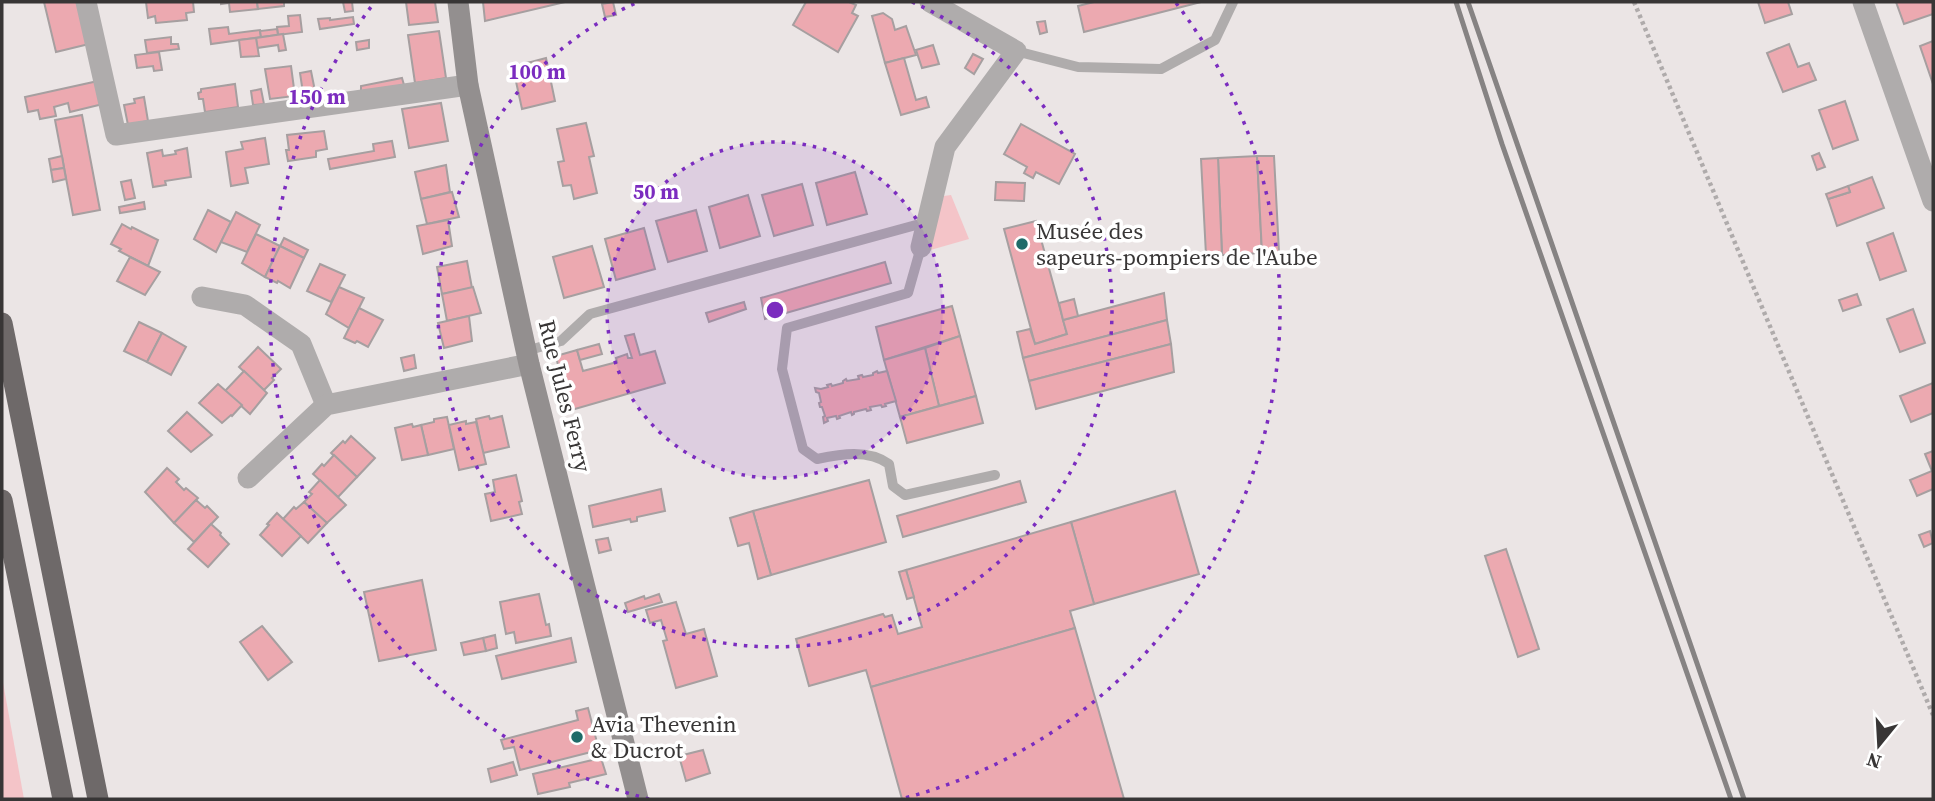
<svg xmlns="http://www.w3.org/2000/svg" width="1935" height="801" font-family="'Source Serif 4',serif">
<rect width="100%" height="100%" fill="#ebe5e5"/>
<g fill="#f4c4c8">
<path d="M951 195 969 239 927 251 944 196Z"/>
<path d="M2 677 24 799H2Z"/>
</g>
<g fill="#eca9b0" stroke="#a69fa0" stroke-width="2">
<path d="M44 2H78L89 44 56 52Z"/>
<path d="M146 2H193L194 12 186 13 187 20 156 23 155 16 148 18Z"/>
<path d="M221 2H257L258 9 230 12 229 3 221 4Z"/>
<path d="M257 2H284V6L258 9Z"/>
<path d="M343 2H352L353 11 345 12Z"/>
<path d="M406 2H435L438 22 409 25Z"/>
<path d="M483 2H565L485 21Z"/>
<path d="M613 2 616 15 605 17 602 4Z"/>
<path d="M806 2H849L856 5 852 13 858 16 838 52 793 25Z"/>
<path d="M1094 2H1201L1084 32 1078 6Z"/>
<path d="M1758 2H1788L1792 14 1765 23Z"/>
<path d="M1896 2H1933V14L1904 24Z"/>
<path d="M883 13 892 19 895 30 906 26 916 55 885 63 872 16Z"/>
<path d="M300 15 302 32 278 35 277 27 289 26 288 16Z"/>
<path d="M353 17 354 24 320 29 318 19 330 18V20Z"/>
<path d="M1045 21 1047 32 1040 34 1037 22Z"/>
<path d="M228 27 229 34 260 30 261 37 211 44 209 29Z"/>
<path d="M277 29 278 35 261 37 260 31Z"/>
<path d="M439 31 446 78 415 83 408 35Z"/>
<path d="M283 34 286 50 279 51 278 45 257 48 256 38Z"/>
<path d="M171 37V44H178L179 49 147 53 145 40Z"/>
<path d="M256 38 259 56 241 57 239 40Z"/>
<path d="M369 40V48L357 50 356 42Z"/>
<path d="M1933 41V84L1920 46Z"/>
<path d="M1789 44 1798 67 1809 63 1816 80 1783 92 1767 53Z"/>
<path d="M933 45 939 64 922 68 916 50Z"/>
<path d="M159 52 162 70 154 71 153 66 137 68 135 55Z"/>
<path d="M973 54 983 59 974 74 965 68Z"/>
<path d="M546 58 555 101 522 109 515 77 534 72 531 62Z"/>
<path d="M904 58 916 100 926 97 929 107 901 115 885 63Z"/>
<path d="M531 62 534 72 515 77 514 72 524 70 523 63Z"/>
<path d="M291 66 295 96 270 99 265 69Z"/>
<path d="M311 71 315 91 303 93 300 73Z"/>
<path d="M402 78 404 85 361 92V86Z"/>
<path d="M98 81 103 104 70 112 68 103 54 107 56 116 40 119 38 110 28 112 25 97Z"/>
<path d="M235 84 238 107 205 112 203 99H199L198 93 201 92V89Z"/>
<path d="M261 89 264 104 253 105 251 91Z"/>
<path d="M144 97 148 121 128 125 124 105 135 103 134 99Z"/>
<path d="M1845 101 1858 140 1833 149 1819 110Z"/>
<path d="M441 103 448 141 409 148 402 109Z"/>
<path d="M82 115 100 210 73 215 55 120Z"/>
<path d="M586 123 594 156 589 157 597 193 574 199 571 185 563 186 558 162 564 161 557 129Z"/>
<path d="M1021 124 1075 154 1059 184 1036 172 1033 178 1024 173 1027 167 1004 154Z"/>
<path d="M324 131 327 149 316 151V157L288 161 286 150H289L287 135Z"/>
<path d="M265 138 269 164 245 168 248 183 231 186 226 152 243 149 241 142Z"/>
<path d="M392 141 395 157 330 169 328 159 374 151 373 144Z"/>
<path d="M187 148 191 177 165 181 166 185 153 187 147 153 162 150 163 156 176 154 175 151Z"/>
<path d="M1819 153 1825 167 1817 170 1812 156Z"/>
<path d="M62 156 64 168 51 170 49 159Z"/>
<path d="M1257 156 1262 253 1222 255 1218 158Z"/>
<path d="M1257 156H1274L1279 252 1262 253Z"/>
<path d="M1218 158 1222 255H1206L1201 159Z"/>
<path d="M446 165 450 192 421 199 415 172Z"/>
<path d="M64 168 66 179 53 182 51 170Z"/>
<path d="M855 172 867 214 827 225 816 183Z"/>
<path d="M1872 177 1884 208 1837 226 1828 199 1850 192 1848 186Z"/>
<path d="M131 180 135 198 125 200 121 182Z"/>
<path d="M996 182 1025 183 1024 201 995 200Z"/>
<path d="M802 184 813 225 774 236 762 195Z"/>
<path d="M1848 186 1850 192 1828 199 1826 194Z"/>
<path d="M452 192 459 217 427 224 421 199Z"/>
<path d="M748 195 760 236 720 248 709 207Z"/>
<path d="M144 202 145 209 120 213 119 207Z"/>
<path d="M208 210 231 222 216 252 194 239Z"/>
<path d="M696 210 707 251 668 262 656 221Z"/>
<path d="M236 212 260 225 247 252 221 242Z"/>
<path d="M448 220 452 246 423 254 417 226Z"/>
<path d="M1036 221 1067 334 1035 344 1004 229Z"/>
<path d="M122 224 131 229 132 227 158 240 148 266 119 251 121 249 111 244Z"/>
<path d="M644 228 655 269 616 280 605 239Z"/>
<path d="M1893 233 1906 271 1880 280 1867 243Z"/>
<path d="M256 234 280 246 265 277 242 263Z"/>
<path d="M284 238 308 250 304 258 280 246Z"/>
<path d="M280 246 304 258 290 288 278 281 277 283 265 277Z"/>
<path d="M592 246 604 287 564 298 553 257Z"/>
<path d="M130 257 160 272 145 295 117 281Z"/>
<path d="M467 261 472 288 442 294 437 267Z"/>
<path d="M885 262 891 283 765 319 761 298Z"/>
<path d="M320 264 345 275 331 302 307 291Z"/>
<path d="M339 287 364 298 349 328 326 314Z"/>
<path d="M473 287 481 313 447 321 442 294Z"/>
<path d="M1164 293 1167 320 1023 358 1017 332 1030 329 1035 344 1067 334 1063 320Z"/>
<path d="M1857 294 1861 305 1843 311 1839 300Z"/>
<path d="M1074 299 1078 316 1063 320 1059 303Z"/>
<path d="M744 302 746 309 709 322 706 313Z"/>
<path d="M952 306 960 336 884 360 876 327Z"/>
<path d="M359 308 383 320 368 347 357 341 355 343 344 338Z"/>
<path d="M1913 309 1925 343 1900 352 1887 319Z"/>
<path d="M469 316 472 341 444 348 438 323Z"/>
<path d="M1167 320 1171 344 1029 381 1023 358Z"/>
<path d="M139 322 162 333 147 362 124 351Z"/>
<path d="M162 333 186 347 171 375 147 362Z"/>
<path d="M634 334 640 355 655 351 665 383 568 411 556 356 577 350 583 371 617 362 616 358 627 354 628 358H632L625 336Z"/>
<path d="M960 336 976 396 939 406 925 348Z"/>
<path d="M599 344 602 354 580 360 577 350Z"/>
<path d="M1171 344 1174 372 1036 409 1029 381Z"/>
<path d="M258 347 281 369 272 378 274 380 264 390 239 367Z"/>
<path d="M925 348 939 406 900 417 884 360Z"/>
<path d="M414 355 416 368 404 371 401 358Z"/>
<path d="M244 371 267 393 250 414 225 391Z"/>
<path d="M877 371 878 373 887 371 896 401 885 404 886 406 882 407 881 405 870 407 871 410 867 411 866 409 854 412V414L852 415 851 412 839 416 840 418 837 419 836 416 827 418 828 421 824 423 823 417 825 416 822 407H820L819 403 821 402 819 393 816 392 815 388 821 389 828 387 827 385 831 384 832 386 843 383V381L846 379 847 381 859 379 858 376 862 375 863 377 873 375V373Z"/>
<path d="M1933 383V413L1911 422 1900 396Z"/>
<path d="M218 384 242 405 232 416 231 415 222 423 199 403Z"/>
<path d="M976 396 983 423 907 443 900 417Z"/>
<path d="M187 412 212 435 191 452 168 431Z"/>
<path d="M489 416 490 419 502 416 509 447 483 453 476 419Z"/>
<path d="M447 417 454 449 428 455 421 425 434 422V419Z"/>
<path d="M466 421V424L476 422 486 464 459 470 449 425Z"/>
<path d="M412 424 413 427 421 425 428 455 402 460 395 428Z"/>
<path d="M351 436 375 458 357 477 331 453 343 441 345 443Z"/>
<path d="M1933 451V489L1917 496 1910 480 1932 471 1925 454Z"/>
<path d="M334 455 357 477 338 497 313 474 322 464 324 466Z"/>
<path d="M167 468 179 479 176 482 184 490 186 488 198 498 174 523 145 492Z"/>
<path d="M516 475 522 501 519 502 522 514 491 521 485 494 495 492 493 480Z"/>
<path d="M320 480 346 505 327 523 304 502 312 494 309 492Z"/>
<path d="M869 480 886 542 771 575 753 511Z"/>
<path d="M1020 481 1026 502 903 537 897 516Z"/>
<path d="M661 489 665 511 637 517V521L631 522 630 519 593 527 589 506Z"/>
<path d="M1175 491 1199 574 1094 604 1071 522Z"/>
<path d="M196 500 205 508 207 506 218 517 194 542 174 523Z"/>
<path d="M304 502 327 523 308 543 283 519 294 507 296 509Z"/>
<path d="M753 511 771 575 758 579 749 543 738 546 730 518Z"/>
<path d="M277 513 301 536 282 556 260 535 269 525 267 524Z"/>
<path d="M1071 522 1094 604 1070 611 1075 628 871 687 866 670 809 686 796 639 883 614 885 617 892 615 898 634 922 627 906 570Z"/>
<path d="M211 524 221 533 220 535 229 544 208 567 188 549Z"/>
<path d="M1930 531 1933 543 1924 547 1919 535Z"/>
<path d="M608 538 611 550 599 553 596 540Z"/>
<path d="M1506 549 1539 649 1518 657 1485 556Z"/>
<path d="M906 570 914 597 907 599 899 572Z"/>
<path d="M422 580 436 650 379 661 364 592Z"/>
<path d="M539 594 546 625 549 624 551 636 516 643 514 632 506 634 500 602Z"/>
<path d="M659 594 662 602 628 612 625 603 644 596 645 599Z"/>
<path d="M676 602 686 634 704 629 717 676 676 688 663 641 667 640 661 620 650 623 646 610Z"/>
<path d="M262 626 292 662 268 680 240 642Z"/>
<path d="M1075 628 1124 799H902L871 687Z"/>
<path d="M495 635 497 648 486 651 483 638Z"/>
<path d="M483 638 486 651 464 655 461 643Z"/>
<path d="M571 638 576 662 502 679 496 656Z"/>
<path d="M588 708 599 750 520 770 514 747 504 749 501 740 578 720 576 711Z"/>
<path d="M703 750 710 773 686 781 679 756Z"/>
<path d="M601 758 606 774 569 783 570 787 538 794 533 774Z"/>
<path d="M513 762 517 775 491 782 488 769Z"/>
</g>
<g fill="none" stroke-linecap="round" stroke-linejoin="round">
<path stroke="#afabab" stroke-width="4.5" stroke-dasharray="3.5 3.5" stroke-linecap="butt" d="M1634 2 1933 715"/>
<g stroke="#afacac" stroke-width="10">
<path d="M1016 51 1078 67 1161 69 1215 40 1233 2"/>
<path d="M921 247 908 293 787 328 782 369 803 449 817 459C841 454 868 449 889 464L893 486 905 495 995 475"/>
<path d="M526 351 561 341 590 314 927 222"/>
</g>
<g stroke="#afacac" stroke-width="21">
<path d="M86 2 116 135 468 85"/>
<path d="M1863 2 1933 201"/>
<path d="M921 247 945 147 1016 51 930 2"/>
<path d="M202 297 245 305 301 344 326 405"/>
<path d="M248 478 326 405 529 364"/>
</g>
<path stroke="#938f8f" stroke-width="21" d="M458 2 468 85 529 364 638 799"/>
<g stroke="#6e6969" stroke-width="21">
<path d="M2 323 98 799"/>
<path d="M2 500 63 799"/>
</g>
<g stroke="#868383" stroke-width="5">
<path d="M1456 2 1502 144 1731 799"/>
<path d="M1468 2 1744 799"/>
</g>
</g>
<circle cx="775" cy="310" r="168" fill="#7b2cbf" fill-opacity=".12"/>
<g fill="none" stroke="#7b2cbf" stroke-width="3.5" stroke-dasharray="3.5 7">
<circle cx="775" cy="310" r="168"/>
<path d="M912 2A337 337 0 1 1 638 2"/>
<path d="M649 799A505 505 0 0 1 374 3M1176 3A505 505 0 0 1 901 799"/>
</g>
<g fill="#1f6b69" stroke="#fff" stroke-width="2.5">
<circle cx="1022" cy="244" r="7"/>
<circle cx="577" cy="737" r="7"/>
</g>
<g text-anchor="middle" stroke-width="7" stroke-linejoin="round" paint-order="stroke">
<g font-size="23" fill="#383636" stroke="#fff" text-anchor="start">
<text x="1036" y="239">Musée des<tspan x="1036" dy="26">sapeurs-pompiers de l'Aube</tspan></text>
<text x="591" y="732">Avia Thevenin<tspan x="591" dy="26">&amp; Ducrot</tspan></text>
</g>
<g font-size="23" fill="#383636" stroke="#fff">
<text transform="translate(565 396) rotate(76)" y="8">Rue Jules Ferry</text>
</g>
</g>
<circle cx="775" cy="310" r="10" fill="#7b2cbf" stroke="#fff" stroke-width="3.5"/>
<g font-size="21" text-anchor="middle" font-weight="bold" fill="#7b2cbf" stroke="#fff" stroke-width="7" stroke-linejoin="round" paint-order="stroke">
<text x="537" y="79">100 m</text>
<text x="317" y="104">150 m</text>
<text x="656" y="199">50 m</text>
</g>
<rect width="1935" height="801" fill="none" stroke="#383636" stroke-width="7"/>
<g transform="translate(1879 745) rotate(198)" stroke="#ffffff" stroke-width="5" paint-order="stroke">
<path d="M0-5L12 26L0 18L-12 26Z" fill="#383636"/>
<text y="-10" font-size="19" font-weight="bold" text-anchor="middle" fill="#383636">N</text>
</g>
</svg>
